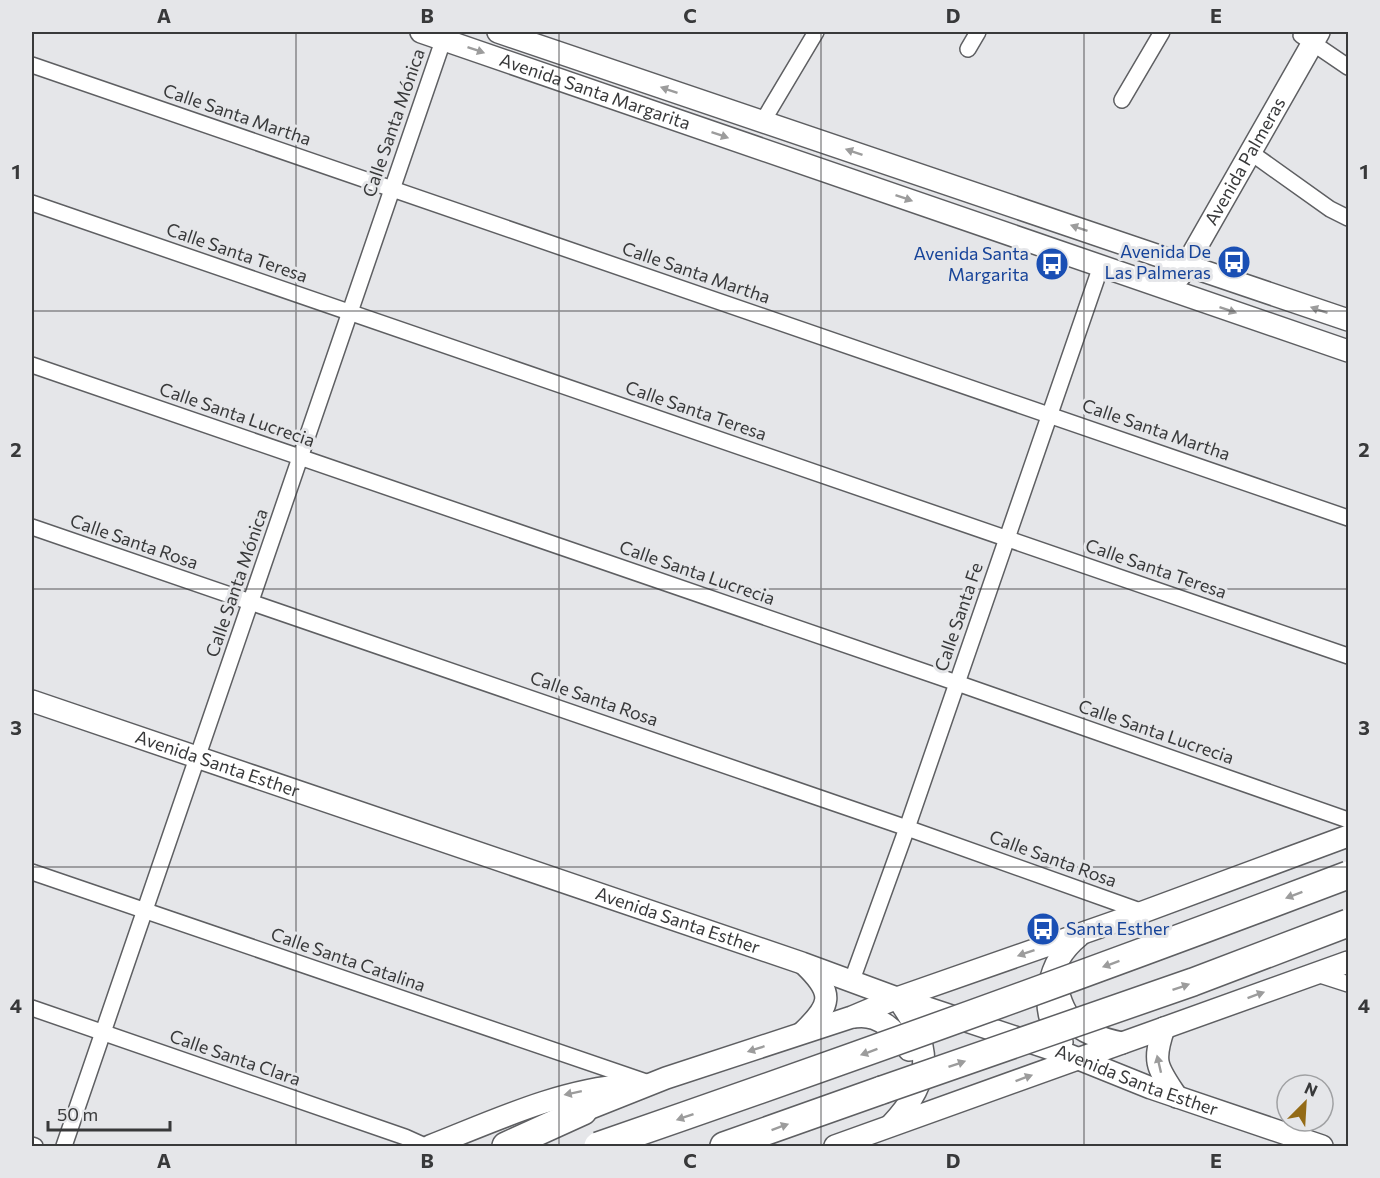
<svg xmlns="http://www.w3.org/2000/svg" width="1380" height="1178" font-family="Commissioner,sans-serif">
<rect width="100%" height="100%" fill="#e5e6e9"/>
<g fill="none" stroke-linecap="round" stroke-linejoin="round">
<defs>
<g id="street">
<path d="M1301 35 1348 67"/>
<path d="M968 49 978 32"/>
<path d="M32 65 1348 518"/>
<path d="M1122 100 1162 32"/>
<path d="M763 121 816 32"/>
<path d="M1250 152 1330 209 1348 218"/>
<path d="M32 203 1348 656"/>
<path d="M32 365 957 683 1348 820"/>
<path d="M32 527 907 828 1143 912"/>
<path d="M32 872 652 1084"/>
<path d="M1317 974 1348 984"/>
<path d="M852 980 907 828 1101 266"/>
<path d="M32 1008 405 1137 425 1146"/>
<path d="M32 1145 35 1146"/>
<path d="M64 1146 446 32"/>
</g>
<g id="secondary">
<path id="s1" d="M421 32 1348 351"/>
<path d="M498 32 1348 320"/>
<path id="s2" d="M1180 276 1319 32"/>
<path id="s3" d="M32 701 802 963 897 998 1069 1055 1151 1088 1322 1146"/>
<path d="M1056 983C1065 1026 1081 1034 1122 1043"/>
<path d="M855 1017C879 1013 896 1031 909 1050"/>
<path d="M1164 1028C1152 1063 1157 1067 1177 1097"/>
<path d="M803 1032C831 1005 835 994 805 965"/>
<path d="M1062 1042C1037 1008 1047 962 1079 936"/>
<path d="M583 1111 666 1078 852 1017 897 998 1143 912 1348 836"/>
<path d="M891 1125C934 1079 933 1047 897 998"/>
<path d="M430 1146C494 1121 559 1090 627 1085"/>
<path d="M835 1146 1348 962"/>
</g>
<g id="highway">
<path d="M506 1146 583 1111"/>
<path d="M724 1146 882 1090"/>
</g>
</defs>
<use href="#street" stroke="#5e5f62" stroke-width="18"/>
<use href="#secondary" stroke="#5e5f62" stroke-width="24"/>
<use href="#highway" stroke="#5e5f62" stroke-width="30"/>
<use href="#street" stroke="#fff" stroke-width="15"/>
<use href="#secondary" stroke="#fff" stroke-width="21"/>
<use href="#highway" stroke="#fff" stroke-width="27"/>
<defs>
<g id="highway-bridge">
<path d="M882 1090 1193 982 1348 923"/>
<path d="M598 1146C850 1059 1100 969 1348 875"/>
</g>
</defs>
<use href="#highway-bridge" stroke="#5e5f62" stroke-width="30" stroke-linecap="butt"/>
<use href="#highway-bridge" stroke="#fff" stroke-width="27"/>
</g>
<defs><path id="oneway-solid" d="M-6-.8H1V-3.2L6.5 0L1 3.2V.8H-6Z" transform="scale(1.5)"/></defs>
<g fill="#9c9c9c">
<use href="#oneway-solid" transform="translate(476 50) rotate(19)"/>
<use href="#oneway-solid" transform="translate(669 90) rotate(-161)"/>
<use href="#oneway-solid" transform="translate(720 135) rotate(19)"/>
<use href="#oneway-solid" transform="translate(854 152) rotate(-161)"/>
<use href="#oneway-solid" transform="translate(904 198) rotate(19)"/>
<use href="#oneway-solid" transform="translate(1079 228) rotate(-161)"/>
<use href="#oneway-solid" transform="translate(1228 310) rotate(19)"/>
<use href="#oneway-solid" transform="translate(1319 310) rotate(-161)"/>
<use href="#oneway-solid" transform="translate(1294 895) rotate(159)"/>
<use href="#oneway-solid" transform="translate(1026 953) rotate(161)"/>
<use href="#oneway-solid" transform="translate(1111 964) rotate(160)"/>
<use href="#oneway-solid" transform="translate(1181 987) rotate(-19)"/>
<use href="#oneway-solid" transform="translate(1256 995) rotate(-20)"/>
<use href="#oneway-solid" transform="translate(756 1049) rotate(162)"/>
<use href="#oneway-solid" transform="translate(869 1052) rotate(160)"/>
<use href="#oneway-solid" transform="translate(957 1064) rotate(-19)"/>
<use href="#oneway-solid" transform="translate(1159 1064) rotate(-103)"/>
<use href="#oneway-solid" transform="translate(1024 1078) rotate(-20)"/>
<use href="#oneway-solid" transform="translate(573 1093) rotate(168)"/>
<use href="#oneway-solid" transform="translate(685 1117) rotate(161)"/>
<use href="#oneway-solid" transform="translate(780 1127) rotate(-20)"/>
</g>
<path fill="none" stroke="#38393a" stroke-width="1.5" stroke-opacity="0.55" d="M296 32V1146M559 32V1146M821 32V1146M1084 32V1146M32 311H1348M32 589H1348M32 867H1348"/>
<defs>
<symbol id="bus-disc" viewBox="-11 -11 22 22"><circle r="9.5" fill="#1a4fb4" stroke="#e5e6e9"/><path d="M-5-6H5V4H4V6H2V4H-2V6H-4V4H-5ZM-3.5-4V0h7V-4ZM-3.5 1.2v1.5H-2V1.2ZM2 1.2v1.5H3.5V1.2Z" fill="#fff"/></symbol>
</defs>
<g fill-rule="evenodd">
<use href="#bus-disc" x="1215" y="243" width="38" height="38"/>
<use href="#bus-disc" x="1033" y="245" width="38" height="38"/>
<use href="#bus-disc" x="1024" y="910" width="38" height="38"/>
</g>
<g text-anchor="middle" stroke-width="6" stroke-linejoin="round" paint-order="stroke">
<g font-size="18" fill="#38393a" stroke="#e5e6e9">
<text dy="6" stroke="none"><textPath href="#s1" startOffset="184">Avenida Santa Margarita</textPath></text>
<text transform="translate(237 115) rotate(19)" y="6">Calle Santa Martha</text>
<text transform="translate(394 123) rotate(-71)" y="6">Calle Santa Mónica</text>
<text dy="6" stroke="none"><textPath href="#s2" startOffset="132">Avenida Palmeras</textPath></text>
<text transform="translate(237 253) rotate(19)" y="6">Calle Santa Teresa</text>
<text transform="translate(696 273) rotate(19)" y="6">Calle Santa Martha</text>
<text transform="translate(696 411) rotate(19)" y="6">Calle Santa Teresa</text>
<text transform="translate(237 415) rotate(19)" y="6">Calle Santa Lucrecia</text>
<text transform="translate(1156 430) rotate(19)" y="6">Calle Santa Martha</text>
<text transform="translate(134 542) rotate(19)" y="6">Calle Santa Rosa</text>
<text transform="translate(1156 569) rotate(19)" y="6">Calle Santa Teresa</text>
<text transform="translate(697 573) rotate(19)" y="6">Calle Santa Lucrecia</text>
<text transform="translate(237 583) rotate(-71)" y="6">Calle Santa Mónica</text>
<text transform="translate(959 617) rotate(-71)" y="6">Calle Santa Fe</text>
<text transform="translate(594 699) rotate(19)" y="6">Calle Santa Rosa</text>
<text transform="translate(1156 732) rotate(19)" y="6">Calle Santa Lucrecia</text>
<text dy="6" stroke="none"><textPath href="#s3" startOffset="196">Avenida Santa Esther</textPath></text>
<text transform="translate(1053 859) rotate(20)" y="6">Calle Santa Rosa</text>
<text dy="6" stroke="none"><textPath href="#s3" startOffset="682">Avenida Santa Esther</textPath></text>
<text transform="translate(348 960) rotate(19)" y="6">Calle Santa Catalina</text>
<text transform="translate(235 1058) rotate(19)" y="6">Calle Santa Clara</text>
<text dy="6" stroke="none"><textPath href="#s3" startOffset="1168">Avenida Santa Esther</textPath></text>
</g>
<g font-size="18" fill="#164399" stroke="#e5e6e9" text-anchor="end">
<text x="1211" y="258">Avenida De<tspan x="1211" dy="21">Las Palmeras</tspan></text>
<text x="1029" y="260">Avenida Santa<tspan x="1029" dy="21">Margarita</tspan></text>
<text x="1066" y="935" text-anchor="start">Santa Esther</text>
</g>
</g>
<rect width="1380" height="1178" fill="none" stroke="#e5e6e9" stroke-width="66"/>
<g transform="translate(1305 1103) rotate(24)"><circle r="28" fill="#e5e6e9" stroke="#a0a1a3" stroke-width="1.5"/>
<path d="M0-4.5L10 22L0 15L-10 22Z" fill="#946b16"/>
<text y="-9" font-size="16" font-weight="bold" text-anchor="middle" fill="#38393a">N</text>
</g>
<path d="M48 1121v9h122v-9" fill="none" stroke="#38393a" stroke-width="3"/>
<text x="57" y="1121" font-size="18" fill="#38393a" stroke="#e5e6e9" stroke-width="4.5" paint-order="stroke">50 m</text>
<rect x="33" y="33" width="1314" height="1112" fill="none" stroke="#38393a" stroke-width="2"/>
<g font-size="20" text-anchor="middle" font-weight="bold" fill="#38393a">
<text x="164" y="23">A</text>
<text x="427" y="23">B</text>
<text x="690" y="23">C</text>
<text x="953" y="23">D</text>
<text x="1216" y="23">E</text>
<text x="16" y="179">1</text>
<text x="1364" y="179">1</text>
<text x="16" y="457">2</text>
<text x="1364" y="457">2</text>
<text x="16" y="735">3</text>
<text x="1364" y="735">3</text>
<text x="16" y="1013">4</text>
<text x="1364" y="1013">4</text>
<text x="164" y="1168">A</text>
<text x="427" y="1168">B</text>
<text x="690" y="1168">C</text>
<text x="953" y="1168">D</text>
<text x="1216" y="1168">E</text>
</g>
</svg>
